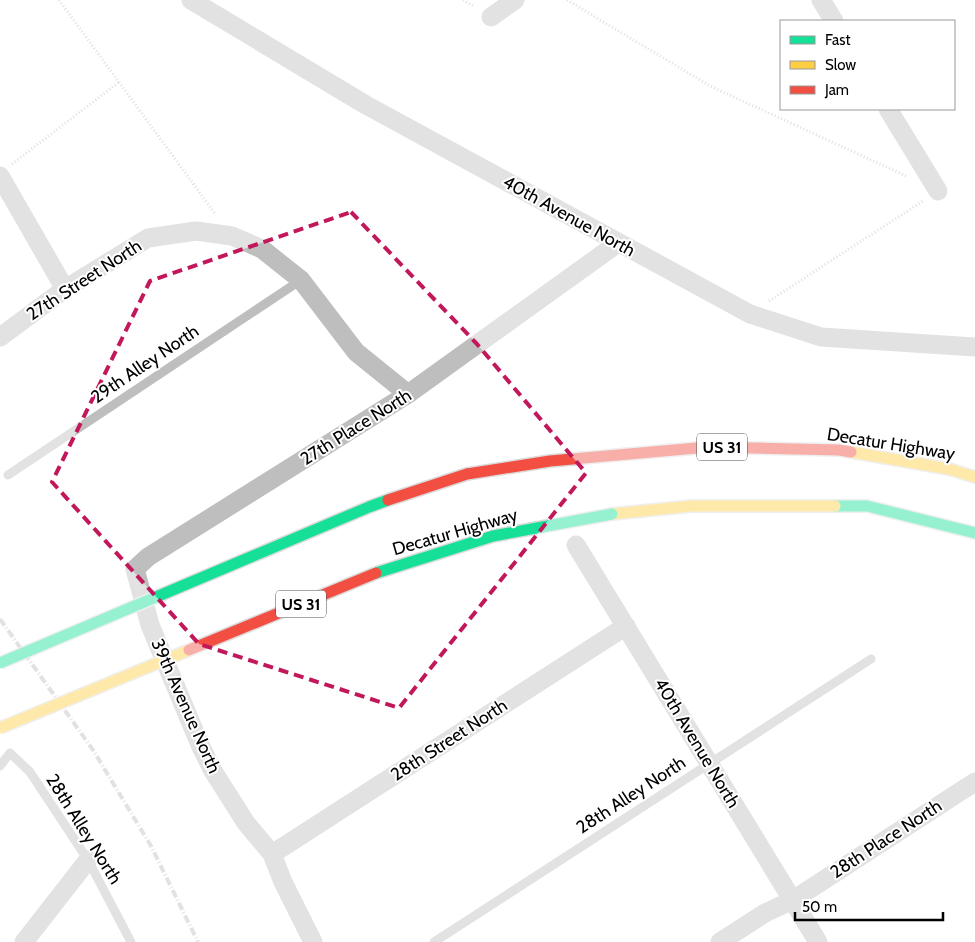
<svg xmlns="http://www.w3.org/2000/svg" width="975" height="942" font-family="Cabin,sans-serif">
<rect width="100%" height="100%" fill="#fff"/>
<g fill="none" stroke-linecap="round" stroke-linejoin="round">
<defs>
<path id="fast" d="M835 506H867L975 533"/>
<g id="slow">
<path d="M851 452 949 469 975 477"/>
<path d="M612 514 692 506H835"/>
</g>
<path id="jam" d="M467 474 550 461 708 447 839 450 851 452"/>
</defs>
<use href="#fast" stroke="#dbdbdb" stroke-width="14"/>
<use href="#slow" stroke="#dbdbdb" stroke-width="14"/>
<use href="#jam" stroke="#dbdbdb" stroke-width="14"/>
<g stroke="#b9b9b9" stroke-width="3" stroke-dasharray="1 2.5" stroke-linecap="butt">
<path d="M59 0 216 215"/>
<path d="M463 0 475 7"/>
<path d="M567 0 710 86 906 176"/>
<path d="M12 164 119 82"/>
<path d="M769 301 923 201"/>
</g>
<g stroke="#bebebe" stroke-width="9">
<path d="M8 475 301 280"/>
<path d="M0 766 10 753 30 772 88 860 131 942"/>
<path d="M434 942 871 659"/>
</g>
<g stroke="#bebebe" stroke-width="19">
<path d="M191 0 366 105 750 314 821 337 975 347"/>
<path d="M821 0 834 21"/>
<path d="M491 17 515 0"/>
<path d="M888 109 938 191"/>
<path d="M0 176 65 289"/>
<path d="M0 337 65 289 148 238 196 231 232 236 262 249 301 280 356 352 408 394"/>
<path d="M576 545 818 942"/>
<path d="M272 854 626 626"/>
<path d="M24 942 88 860"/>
<path d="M313 942 283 882 272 854 246 823 213 771 201 747 150 625 135 569 148 557 408 394 618 243"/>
<path d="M720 942 765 913 793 900 975 782"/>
</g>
<use href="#fast" stroke="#16e098" stroke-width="11"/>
<use href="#slow" stroke="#ffcf43" stroke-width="11"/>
<use href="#jam" stroke="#f24e42" stroke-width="11"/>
<path stroke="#bebebe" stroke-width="4" stroke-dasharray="8 2.5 1 2.5" stroke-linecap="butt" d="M0 619 93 750 151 846 198 942"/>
<defs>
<g id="fast-bridge">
<path d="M376 573 493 536 612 514"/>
<path d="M0 663 369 507 388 500"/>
</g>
<path id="slow-bridge" d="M0 728 189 650"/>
<g id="jam-bridge">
<path d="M388 500 467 474"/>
<path d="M189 650 376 573"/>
</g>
</defs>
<use href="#fast-bridge" stroke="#dbdbdb" stroke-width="14" stroke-linecap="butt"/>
<use href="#slow-bridge" stroke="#dbdbdb" stroke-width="14" stroke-linecap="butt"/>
<use href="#jam-bridge" stroke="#dbdbdb" stroke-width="14" stroke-linecap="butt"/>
<use href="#fast-bridge" stroke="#16e098" stroke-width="11"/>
<use href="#slow-bridge" stroke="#ffcf43" stroke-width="11"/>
<use href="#jam-bridge" stroke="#f24e42" stroke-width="11"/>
</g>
<path d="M0 0H975V942H0ZM351 212 477 344 586 473 399 708 199 644 52 482 150 281Z" fill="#fff" fill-opacity=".55" fill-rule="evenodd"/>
<path fill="none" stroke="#c2185b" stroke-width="4" stroke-dasharray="10 6" stroke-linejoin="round" d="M351 212 477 344 586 473 399 708 199 644 52 482 150 281Z"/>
<g text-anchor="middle" stroke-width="4" stroke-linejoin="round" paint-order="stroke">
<g fill="#fff" stroke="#4c4c4c" stroke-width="1">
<rect x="697" y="433.5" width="50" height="27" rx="4"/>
<rect x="276" y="590.5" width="50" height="27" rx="4"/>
</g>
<g font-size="16" font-weight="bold" fill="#000">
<text x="722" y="453">US 31</text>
<text x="301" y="610">US 31</text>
</g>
<g font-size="18" fill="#000" stroke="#fff">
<text transform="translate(569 216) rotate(29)" y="6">40th Avenue North</text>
<text transform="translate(84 280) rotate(-33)" y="6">27th Street North</text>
<text transform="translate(145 364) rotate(-34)" y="6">29th Alley North</text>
<text transform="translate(356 427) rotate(-32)" y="6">27th Place North</text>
<text transform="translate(891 444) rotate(9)" y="6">Decatur Highway</text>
<text transform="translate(455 532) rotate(-16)" y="6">Decatur Highway</text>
<text transform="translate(186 706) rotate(66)" y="6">39th Avenue North</text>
<text transform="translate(449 740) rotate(-33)" y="6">28th Street North</text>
<text transform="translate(697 743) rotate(59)" y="6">40th Avenue North</text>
<text transform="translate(631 795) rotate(-33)" y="6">28th Alley North</text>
<text transform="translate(84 829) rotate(58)" y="6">28th Alley North</text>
<text transform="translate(886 839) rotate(-33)" y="6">28th Place North</text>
</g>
</g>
<rect x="780" y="20" width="175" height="90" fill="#ffffff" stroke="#999999"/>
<rect x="790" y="36" width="25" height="8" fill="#16e098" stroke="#999999"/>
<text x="825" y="45" font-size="15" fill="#000000">Fast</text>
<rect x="790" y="61" width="25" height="8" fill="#ffcf43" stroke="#999999"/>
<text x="825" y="70" font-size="15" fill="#000000">Slow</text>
<rect x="790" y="86" width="25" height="8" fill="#f24e42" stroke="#999999"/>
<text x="825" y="95" font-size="15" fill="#000000">Jam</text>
<path d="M795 912v8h148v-8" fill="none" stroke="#000000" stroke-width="2.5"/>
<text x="802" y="912" font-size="15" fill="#000000" stroke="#ffffff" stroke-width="4" paint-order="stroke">50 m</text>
</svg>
